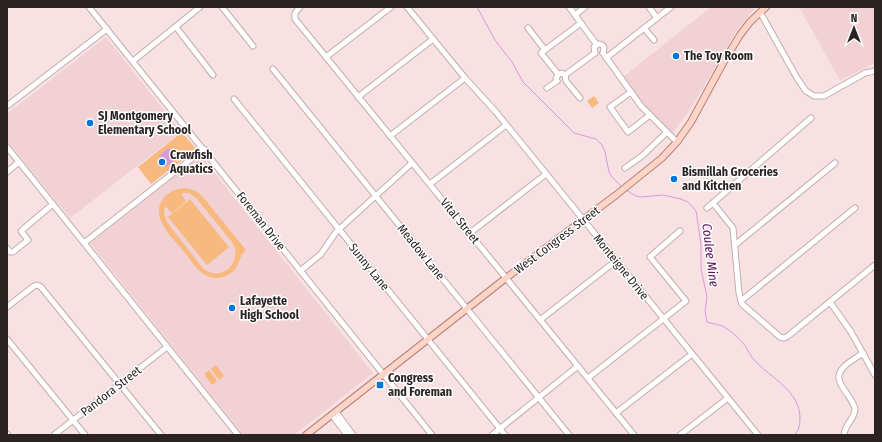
<svg xmlns="http://www.w3.org/2000/svg" width="882" height="442" font-family="'Fira Sans Condensed',sans-serif">
<rect width="100%" height="100%" fill="#f8e1e2"/>
<g fill="#f1d1d3">
<path d="M711 7H756L737 30 691 108 672 134 645 107 623 77Z"/>
<path d="M799 7H875V63L840 80Z"/>
<path d="M106 37 181 132 70 218 7 140V114Z"/>
<path d="M201 156 373 373 294 435H243L90 243Z"/>
</g>
<g fill="#f8b97f" fill-rule="evenodd">
<path d="M594 96 599 103 592 108 587 101Z"/>
<path d="M182 132 195 148 186 157 151 184 138 167Z"/>
<path d="M186 188 196 191 203 197 246 250C236 258 242 271 223 277 217 279 211 278 205 275 196 270 191 260 184 252 177 243 167 234 162 223 152 204 168 188 186 188ZM181 193H189L196 198 232 242C244 261 222 283 204 269 200 265 196 259 192 254 184 244 175 233 167 222L164 214 165 206 172 213 186 201Z"/>
<path d="M190 199 229 247 207 265 168 217Z"/>
<path d="M216 365 224 376 219 380 211 369Z"/>
<path d="M209 370 217 381 212 385 204 374Z"/>
</g>
<path fill="#d899d9" d="M168 148 177 158 166 167 159 156Z"/>
<g fill="none" stroke-linecap="round" stroke-linejoin="round">
<g stroke="#d899d9" stroke-width="1">
<path d="M477 7 495 40 512 62 523 82 574 133 596 139 602 145 605 152 609 172 612 177 622 187"/>
<path d="M626 190 636 196 641 197 663 195 681 199 688 202 696 211 701 244V269L707 297 705 311 707 322C712 324 719 324 724 327 731 331 739 338 743 343 748 349 750 356 755 361 771 378 800 391 800 418 800 424 799 430 795 435"/>
</g>
<defs>
<g id="minor">
<path d="M89 7 432 435"/>
<path d="M222 7 253 46"/>
<path d="M300 7 295 13V19L634 435"/>
<path d="M407 7 465 78 496 112 758 435"/>
<path d="M569 7 597 45"/>
<path d="M649 7 657 18"/>
<path d="M760 12 797 78 806 91 814 96H824L865 73 875 71"/>
<path d="M575 15 585 7"/>
<path d="M176 27 213 75"/>
<path d="M528 28 545 50"/>
<path d="M644 28 654 40"/>
<path d="M595 53 594 47C597 43 603 43 604 48L603 53"/>
<path d="M603 53 641 106 677 142"/>
<path d="M326 57 391 7"/>
<path d="M606 58 671 7"/>
<path d="M133 61 200 7"/>
<path d="M273 69 569 435"/>
<path d="M558 74 541 53 581 23"/>
<path d="M565 75 595 53"/>
<path d="M565 75 566 81 580 98"/>
<path d="M557 81 556 78 559 74 562 73 565 75"/>
<path d="M547 88 557 81"/>
<path d="M631 92 610 107 628 132 650 115"/>
<path d="M358 97 433 39"/>
<path d="M234 99 505 435"/>
<path d="M7 106 107 29"/>
<path d="M390 136 465 78"/>
<path d="M7 147 238 435"/>
<path d="M625 168 642 156 667 132"/>
<path d="M7 172 19 162"/>
<path d="M430 184 506 125"/>
<path d="M713 203 733 228 739 293 742 304 780 337 784 338 788 336 875 265"/>
<path d="M707 208 811 118"/>
<path d="M470 233 546 174"/>
<path d="M84 243 204 149"/>
<path d="M735 245 835 163"/>
<path d="M7 248 10 252H13L28 240 21 231 53 204"/>
<path d="M300 271 321 254 336 232 412 163"/>
<path d="M741 301 855 208"/>
<path d="M830 302 851 332 875 375"/>
<path d="M7 307 34 286 37 285 41 287 161 435"/>
<path d="M540 320 617 260"/>
<path d="M7 339 85 435"/>
<path d="M588 378 686 301 650 257 680 231"/>
<path d="M336 412 353 435"/>
<path d="M616 413 692 354"/>
<path d="M332 415 347 435"/>
<path d="M7 434 8 435"/>
<path d="M54 435 167 347"/>
<path d="M492 435 578 366"/>
<path d="M680 435 728 398"/>
<path d="M844 435C844 425 855 419 855 409 854 404 851 400 848 395 845 391 840 385 839 379 837 367 855 359 863 353"/>
</g>
<path id="major" d="M306 435 506 278 616 195 662 158 677 142 691 122 723 63 740 35 750 22 766 7"/>
</defs>
<use href="#minor" stroke="#c3adae" stroke-width="7"/>
<use href="#major" stroke="#b38475" stroke-width="8"/>
<use href="#minor" stroke="#fff" stroke-width="5"/>
<use href="#major" stroke="#fdd4c7" stroke-width="6"/>
</g>
<g fill="#0076dd" stroke="#fff" stroke-width="1.5">
<circle cx="676" cy="56" r="4"/>
<circle cx="90" cy="123" r="4"/>
<circle cx="162" cy="162" r="4"/>
<circle cx="674" cy="179" r="4"/>
<circle cx="232" cy="308" r="4"/>
<rect x="376" y="381" width="8" height="8" rx="2"/>
</g>
<g text-anchor="middle" stroke-width="3" stroke-linejoin="round" paint-order="stroke">
<g font-size="12" font-weight="bold" fill="#2c2424" stroke="#fff" text-anchor="start">
<text x="684" y="60">The Toy Room</text>
<text x="98" y="120">SJ Montgomery<tspan x="98" dy="14">Elementary School</tspan></text>
<text x="170" y="159">Crawfish<tspan x="170" dy="14">Aquatics</tspan></text>
<text x="682" y="176">Bismillah Groceries<tspan x="682" dy="14">and Kitchen</tspan></text>
<text x="240" y="305">Lafayette<tspan x="240" dy="14">High School</tspan></text>
<text x="388" y="382">Congress<tspan x="388" dy="14">and Foreman</tspan></text>
</g>
<g font-size="12" fill="#2c2424" stroke="#fff">
<text transform="translate(261 221) rotate(52)" y="4">Foreman Drive</text>
<text transform="translate(460 221) rotate(51)" y="4">Vital Street</text>
<text transform="translate(557 240) rotate(-37)" y="4">West Congress Street</text>
<text transform="translate(421 252) rotate(51)" y="4">Meadow Lane</text>
<text transform="translate(369 267) rotate(51)" y="4">Sunny Lane</text>
<text transform="translate(621 267) rotate(51)" y="4">Monteigne Drive</text>
<text transform="translate(111 391) rotate(-38)" y="4">Pandora Street</text>
</g>
<g font-size="13" font-style="italic" fill="#5c105f" stroke="#fff">
<text transform="translate(711 255) rotate(83)" y="5">Coulee Mine</text>
</g>
</g>
<rect width="882" height="442" fill="none" stroke="#2c2424" stroke-width="16"/>
<g transform="translate(854 28)" stroke="#ffffff" stroke-width="3" paint-order="stroke">
<path d="M0-3L7 15L0 10L-7 15Z" fill="#2c2424"/>
<text y="-6" font-size="11" font-weight="bold" text-anchor="middle" fill="#2c2424">N</text>
</g>
</svg>
